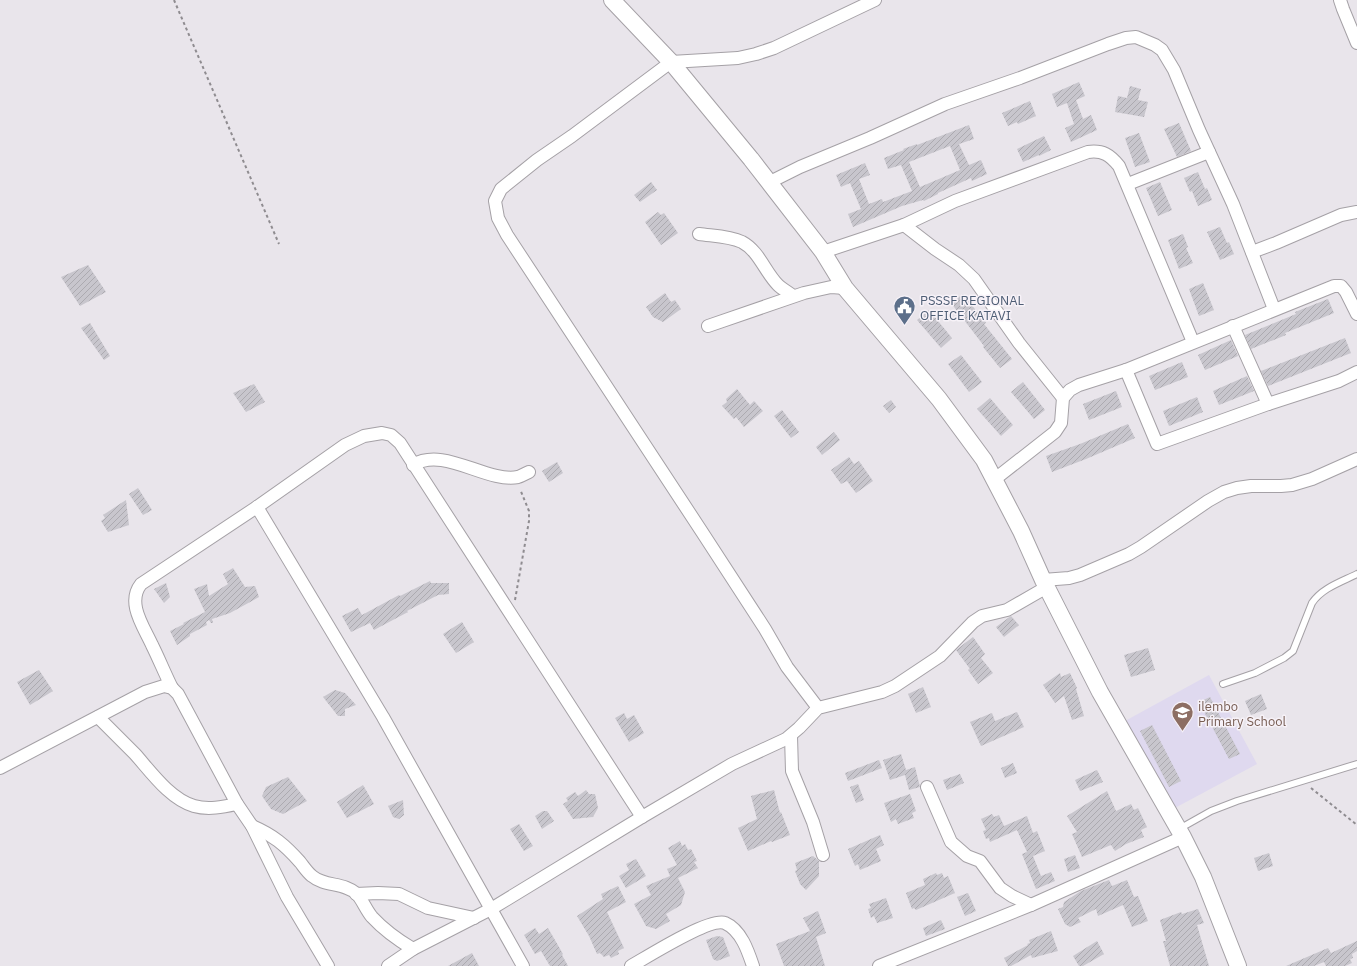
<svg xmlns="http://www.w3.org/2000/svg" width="1357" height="966" font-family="'IBM Plex Sans',sans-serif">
<defs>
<pattern id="building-hatch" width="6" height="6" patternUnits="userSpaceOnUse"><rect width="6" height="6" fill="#c8c6cd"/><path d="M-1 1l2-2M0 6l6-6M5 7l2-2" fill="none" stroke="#acaab0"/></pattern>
</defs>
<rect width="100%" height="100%" fill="#e9e5eb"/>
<path fill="#dfd9ef" d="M1209 675 1257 764 1173 809 1125 721Z"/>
<g fill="url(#building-hatch)" fill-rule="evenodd">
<path d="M1079 82 1085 96 1076 100 1083 119 1091 115 1097 130 1071 142 1065 128 1074 124 1067 103 1057 107 1052 94Z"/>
<path d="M1130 86 1141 89 1138 100 1148 102 1144 117 1115 112 1118 96 1127 98Z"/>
<path d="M1030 101 1036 116 1018 124 1017 122 1008 126 1002 113Z"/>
<path d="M1179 123 1191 151 1177 157 1164 129Z"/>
<path d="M969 125 974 139 959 144 969 165 981 160 987 174 972 181 971 178 938 193V194L924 201 923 200 902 206 853 227 848 214 861 209 850 183 841 187 836 175 865 163 870 175 859 179 869 204 882 199 883 202 912 191 901 165 888 169 884 158 904 150 903 149 917 144V145ZM950 146 960 170 920 187 909 162Z"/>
<path d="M1139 133 1150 162 1135 167 1125 138Z"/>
<path d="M1044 136 1051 150 1039 156V155L1023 162 1017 149Z"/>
<path d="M1198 172 1205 189 1207 188 1212 200 1198 206 1192 191 1190 192 1184 178Z"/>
<path d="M651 182 657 190 640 202 634 195Z"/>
<path d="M1160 182 1172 210 1158 216 1146 188Z"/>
<path d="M658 212 661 215 664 213 678 233 661 245 645 222Z"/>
<path d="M1220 227 1227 243 1229 242 1234 254 1220 260 1207 232Z"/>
<path d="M1183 234 1188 247 1186 248 1193 263 1179 269 1168 240Z"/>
<path d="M88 265 106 292 80 306 61 277Z"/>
<path d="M1203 283 1214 310 1199 316 1189 289Z"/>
<path d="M665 293 671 302 675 300 681 309 663 322 653 317 646 307Z"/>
<path d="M963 294 986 323 984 324 1012 359 1000 368 983 347 984 346 951 303Z"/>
<path d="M1328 299 1334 313 1285 333 1286 335 1251 349 1245 335 1296 314 1295 312Z"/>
<path d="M929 310 952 338 941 348 917 320Z"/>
<path d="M90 323 110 356 104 360 81 328Z"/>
<path d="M1345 338 1351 353 1268 386 1261 371Z"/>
<path d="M1231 340 1238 356 1205 370 1198 355Z"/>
<path d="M961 355 982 382 969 392 948 364Z"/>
<path d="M1182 362 1188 377 1155 390 1149 376Z"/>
<path d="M1247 376 1254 391 1219 405 1213 391Z"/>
<path d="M1023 382 1045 410 1034 419 1011 392Z"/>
<path d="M254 384 265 402 246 412 233 393Z"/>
<path d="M737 389 750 405 754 401 763 411 744 427 736 417 734 419 722 406 727 402 726 399Z"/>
<path d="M1116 391 1122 407 1089 420 1083 404Z"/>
<path d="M1197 397 1203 412 1169 426 1163 411Z"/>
<path d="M990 398 1013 425 1001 436 977 409Z"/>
<path d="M891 400 896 407 889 413 883 406Z"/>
<path d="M782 410 799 432 791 438 774 416Z"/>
<path d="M1128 424 1135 438 1086 459 1052 472 1046 456 1080 444Z"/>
<path d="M834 432 840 440 822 455 816 447Z"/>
<path d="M849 457 854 464 859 461 873 481 856 493 847 481 841 484 831 470Z"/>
<path d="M557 462 563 473 549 482 542 471Z"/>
<path d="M138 488 152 510 143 515 129 494Z"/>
<path d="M126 500 129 525 108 532 101 521 105 518 103 515Z"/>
<path d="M233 568 245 587 255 586 259 597 230 613 212 619 213 623H211L209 620 206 622 207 625 190 634V636L177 645 170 631 184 624 183 623 205 612 194 589 207 584 209 596 228 584 223 574Z"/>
<path d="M430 581 431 583H449V594L438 595 407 611 408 612 374 630 370 623 351 632 342 616 358 608 362 615 399 595 400 596Z"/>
<path d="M166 583 170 597 164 603 154 589Z"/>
<path d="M1011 616 1019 625 1004 637 996 627Z"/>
<path d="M462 622 474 642 456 653 443 634Z"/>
<path d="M973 637 985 654 981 658 993 673 978 684 968 670 970 669 956 650Z"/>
<path d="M1148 648 1155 670 1131 677 1124 655Z"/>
<path d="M39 670 53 691 30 705 17 682Z"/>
<path d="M1060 673 1061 677 1070 673 1077 688 1076 689 1084 716 1072 720 1064 696 1055 703 1043 685Z"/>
<path d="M923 687 931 707 916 713 908 694Z"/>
<path d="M335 690 345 693 356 705 345 709V716H338L323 697Z"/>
<path d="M1261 694 1267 709 1251 715 1245 701Z"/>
<path d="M1210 697 1240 754 1229 759 1199 702Z"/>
<path d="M1017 712 1024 727 981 746 970 722 992 713 995 721Z"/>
<path d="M624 713 627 719 634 715 644 733 629 742 615 718Z"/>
<path d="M1152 725 1181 781 1169 787 1140 731Z"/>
<path d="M901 754 906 770 915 767 920 787 909 790 905 775 890 780 883 760Z"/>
<path d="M879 760 882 768 848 781 845 773Z"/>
<path d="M1013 763 1017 773 1005 778 1001 768Z"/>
<path d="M1097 770 1103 782 1080 791 1075 780Z"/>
<path d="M960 774 964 783 947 790 943 780Z"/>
<path d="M288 777 307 801 283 814 271 809 262 796 266 787Z"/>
<path d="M858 784 864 800 856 803 850 787Z"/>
<path d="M363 785 374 804 347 818 337 802Z"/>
<path d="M586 790 589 794H595L598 808 593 817 573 819 563 804 568 801 566 798 575 792 578 796Z"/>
<path d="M774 790 780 813 781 812 790 835 772 842 771 841 748 851 738 828 757 819 751 796Z"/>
<path d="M1107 791 1116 811 1131 804 1134 810 1138 808 1147 827 1141 830 1144 837 1126 844 1115 851 1111 845 1082 857 1072 834 1077 832 1067 816Z"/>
<path d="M910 794 916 811 912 813 914 818 898 824 896 819 891 822 884 803Z"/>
<path d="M403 800 404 815 399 819 393 817 388 806Z"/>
<path d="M543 811H547L554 821 542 829 535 816Z"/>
<path d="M992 814 994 817 999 815 1004 826 1027 816 1033 833 1037 831 1045 851 1033 856 1041 876 1051 872 1055 881 1036 889 1022 854 1027 852 1017 830 990 842 989 838 986 839 983 831 986 830 981 819Z"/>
<path d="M519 824 533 846 524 851 510 829Z"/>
<path d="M880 835 884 845 876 849 881 861 860 870 858 864 855 866 848 849Z"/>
<path d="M680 841 682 846 685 844 688 850 691 849 697 861 694 862 698 868 678 878 685 892 681 905 666 914 670 921 656 929 646 926 634 904 651 895 646 886 670 876 667 869 677 865 668 848Z"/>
<path d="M1269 853 1273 866 1258 871 1254 858Z"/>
<path d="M1075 855 1080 868 1068 872 1064 859Z"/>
<path d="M813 856 819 861V876L806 890 800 884 795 871 797 870 795 863Z"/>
<path d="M636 859 646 876 626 888 619 876 629 870 626 864Z"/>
<path d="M936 873 937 875 942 873 944 878 948 876 955 893 916 910 914 908 912 909 906 893 925 885 923 879Z"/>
<path d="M1109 880 1112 886 1127 880 1134 897 1138 896 1148 921 1132 927 1123 905 1098 916 1096 909 1078 918 1081 922 1070 927 1065 924 1058 909 1063 907 1064 902 1081 891Z"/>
<path d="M618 886 626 902 607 912 624 948 618 951 619 954 611 958 609 955 604 957 600 953 597 954 589 936 577 916 603 899 601 894Z"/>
<path d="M968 893 976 911 965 916 957 897Z"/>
<path d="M886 898 893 918 877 923 874 916 871 918 868 909 871 908 869 904Z"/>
<path d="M1198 909 1204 923 1197 925 1209 966H1170L1163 941H1166L1160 920 1181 912 1182 914Z"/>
<path d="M818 911 826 933 816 937 825 966H784L776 944 810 931 803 918Z"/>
<path d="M941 920 945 929 926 936 923 928Z"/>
<path d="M535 928 539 934 548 928 563 954 562 955 568 966H550L541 951 535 954 524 935Z"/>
<path d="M1051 931 1058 951 1032 958 1031 955 1011 966H1008L1004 958 1028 945 1027 944 1030 943 1029 940Z"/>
<path d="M717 936 723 937 730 956 717 961 713 959 706 940Z"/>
<path d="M1097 941 1104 954 1083 966H1079L1073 956Z"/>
<path d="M1357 941V951L1352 954 1353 958 1350 959 1352 963 1345 966H1326L1324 962 1314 966H1286L1328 948 1331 953Z"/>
<path d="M472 953 479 966H448Z"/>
</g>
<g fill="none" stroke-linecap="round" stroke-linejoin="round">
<defs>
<g id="service">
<path d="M1223 684 1255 673 1284 658 1293 651 1312 603C1322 588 1341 582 1357 574"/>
<path d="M1179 829 1211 811 1237 801 1357 764"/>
</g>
<g id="minor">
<path d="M1340 0 1343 9 1357 43"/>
<path d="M770 182 800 167 870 138 945 104 1020 78 1108 44 1126 38 1136 37 1155 45 1162 50 1174 70 1199 130 1233 204 1274 309"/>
<path d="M1128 184 1209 152"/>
<path d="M904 225 935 249 959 265 974 279 1019 343 1063 398"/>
<path d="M699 234C713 236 729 236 742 242 759 251 765 272 778 285 782 289 788 292 793 296"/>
<path d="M823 252 904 225 955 201 1088 152C1103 150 1110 155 1119 166L1193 342"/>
<path d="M1252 252 1276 243 1341 215 1357 212"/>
<path d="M708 326 804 293 831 287 845 288"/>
<path d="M1233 326 1268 404"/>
<path d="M1126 370 1157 444 1268 404 1339 381 1357 372"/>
<path d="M413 465C444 446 486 483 518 477 522 476 526 473 529 472"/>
<path d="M995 479 1055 432 1061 423 1063 398 1070 390 1079 385 1126 370 1334 286H1341L1346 292 1357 314"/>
<path d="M257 507 383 717 523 966"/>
<path d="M1043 580 1069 578 1080 575 1129 554 1141 547 1208 501 1224 492 1237 488 1251 486H1281L1292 485 1312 479 1357 459"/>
<path d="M172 688C165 674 159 659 152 645 144 627 126 603 141 584L257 507 345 445 364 436 382 433 391 435 400 443 642 817"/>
<path d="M818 708 787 667 765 629 702 532 507 235 498 218 495 201 501 189 537 160 572 136 671 62 738 58 756 54 774 48 875 0"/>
<path d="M98 717C111 730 123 742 135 754 151 772 170 799 194 806 208 810 223 807 237 804"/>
<path d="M791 736 792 771 813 822 823 855"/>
<path d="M0 768 145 692 164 686 172 688 178 694 237 804 252 826 287 897 328 966"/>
<path d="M927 787 951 842 967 856 980 861 1000 888 1012 896 1031 905"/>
<path d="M252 826C273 835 285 845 300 862 304 867 307 872 312 876 325 887 344 882 357 894 363 901 366 910 372 917 384 930 398 940 413 949"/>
<path d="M356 894 378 893 399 894 428 908 474 918"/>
<path d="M388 966 413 949 491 909 642 817 732 764 786 739 799 728 818 708 882 692 895 686 940 656 973 622 982 616 1007 610 1047 587"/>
<path d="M631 966C647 957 710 917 725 923 741 930 748 951 753 966"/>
<path d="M879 966 1031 905 1183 837"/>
</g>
<path id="tertiary" d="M612 0 671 62 751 159 823 252 845 288 939 399 984 460 1021 531 1043 580 1100 692 1183 837 1203 877 1238 966"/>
</defs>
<use href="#service" stroke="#a5a1a6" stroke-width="8"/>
<use href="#minor" stroke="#a5a1a6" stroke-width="14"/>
<use href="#tertiary" stroke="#a5a1a6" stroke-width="18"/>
<g stroke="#8f8c90" stroke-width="2" stroke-dasharray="3 3" stroke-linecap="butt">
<path d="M174 0 279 244"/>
<path d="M515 600 529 521V511L520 489"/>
<path d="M1311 788 1357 825"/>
</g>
<use href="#service" stroke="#fff" stroke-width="6"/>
<use href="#minor" stroke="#fff" stroke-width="12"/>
<use href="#tertiary" stroke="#fff" stroke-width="16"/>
</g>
<defs>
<symbol id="civic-pin" viewBox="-11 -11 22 30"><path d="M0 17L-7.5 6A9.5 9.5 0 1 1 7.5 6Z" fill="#5c6f8a" stroke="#f7f2f8"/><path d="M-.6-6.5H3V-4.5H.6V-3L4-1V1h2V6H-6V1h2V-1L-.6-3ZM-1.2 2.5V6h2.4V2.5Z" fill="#fff"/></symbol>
<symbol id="school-pin" viewBox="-11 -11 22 30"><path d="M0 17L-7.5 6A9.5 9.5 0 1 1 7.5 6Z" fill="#8d6e63" stroke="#f7f2f8"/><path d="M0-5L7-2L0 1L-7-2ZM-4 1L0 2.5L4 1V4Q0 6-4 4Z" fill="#fff"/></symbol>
</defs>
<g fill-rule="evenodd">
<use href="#civic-pin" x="892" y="294" width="25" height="34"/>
<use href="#school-pin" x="1170" y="700" width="25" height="34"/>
</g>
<g text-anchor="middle" stroke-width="3" stroke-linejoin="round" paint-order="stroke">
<g font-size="13" fill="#4e5e75" stroke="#f7f2f8" text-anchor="start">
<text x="920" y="305">PSSSF REGIONAL<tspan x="920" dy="15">OFFICE KATAVI</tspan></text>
</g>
<g font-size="13" fill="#785e54" stroke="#f7f2f8" text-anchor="start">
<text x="1198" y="711">ilembo<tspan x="1198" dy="15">Primary School</tspan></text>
</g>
</g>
</svg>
